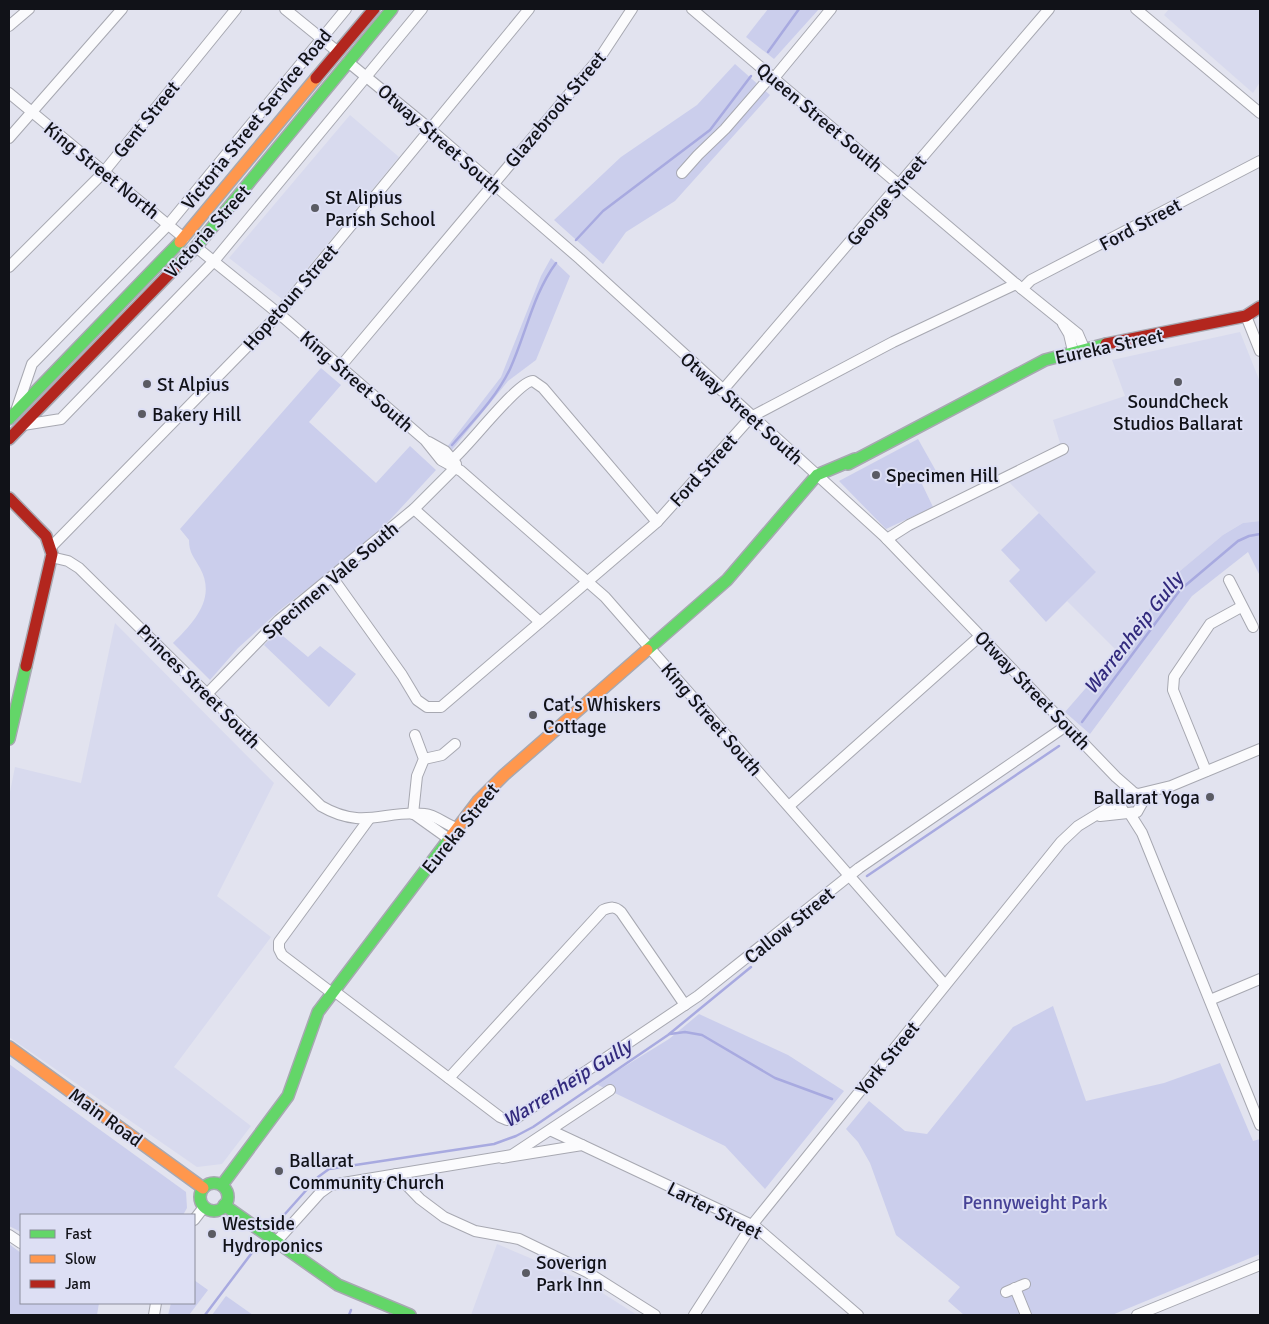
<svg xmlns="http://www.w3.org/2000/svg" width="1269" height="1324" font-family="Signika,sans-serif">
<rect width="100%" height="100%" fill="#e2e3ef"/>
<g fill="#d8daee">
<path d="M1169 9H1260V82L1253 93 1164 15Z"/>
<path d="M350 115 399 157 282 299 229 258Z"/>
<path d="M1240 332 1260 382V521L1243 523 1223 535 1174 576 1117 651 1067 601 1095 571 1009 482 1064 455 1058 444 1060 443 1053 420 1125 396 1112 360Z"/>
<path d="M115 623 274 783 217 896 271 937 174 1067 251 1126 222 1164 197 1167 9 1037V797L15 767 81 783Z"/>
<path d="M497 1244 582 1280 637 1315H471Z"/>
</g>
<g fill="#cbceec">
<path d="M768 9H819L774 59 746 37Z"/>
<path d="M735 64 770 95 675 201 626 232 603 264 554 220 621 157 697 105Z"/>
<path d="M551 258 570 276 536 360 508 381 452 450 447 447 501 377 541 276Z"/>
<path d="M321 368 341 385 309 422 376 483 410 446 436 470 387 523 333 569 280 610 238 648 210 680 173 643C193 623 217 599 200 568 194 557 189 553 189 540L180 529Z"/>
<path d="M918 439 936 471 923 477 922 484 933 507 886 529 839 481Z"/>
<path d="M1039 513 1096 572 1046 622 1009 581 1020 570 1001 550Z"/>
<path d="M1260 521V576L1248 552 1192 596 1090 734 1065 712 1112 658 1174 576 1223 535 1243 523Z"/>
<path d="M277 631 308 657 320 646 356 674 329 707 264 645Z"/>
<path d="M1053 1006 1086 1101 1164 1083 1220 1063 1253 1141 1260 1139V1254L1112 1315H964L948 1301 960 1287 896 1235 870 1163 858 1142 846 1129 869 1101 905 1131 927 1134 1013 1027Z"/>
<path d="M699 1014 788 1055 844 1091 765 1189 725 1146 596 1084 669 1039Z"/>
<path d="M9 1064 186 1192 187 1208 183 1215H21V1232L9 1226Z"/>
<path d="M9 1244 21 1253V1303H99L97 1315H9Z"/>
<path d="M194 1280 208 1290 189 1315H168L171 1303H194Z"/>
<path d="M226 1296 253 1315H212Z"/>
</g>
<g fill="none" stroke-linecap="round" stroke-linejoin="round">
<g stroke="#a8aae0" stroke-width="2.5">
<path d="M768 52 799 9"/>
<path d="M576 240 603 211 710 130 751 76"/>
<path d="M452 445C473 421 496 398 510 369 526 334 533 294 556 263"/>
<path d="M1082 722 1180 590 1238 541 1249 536 1260 534"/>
<path d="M867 876 1059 746"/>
<path d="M670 1034 685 1032 702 1035 775 1078 832 1099"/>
<path d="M276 1224 318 1177 329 1169 494 1144 516 1136 533 1127 668 1035 751 967"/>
<path d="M205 1315 257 1246"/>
<path d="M349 1315 351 1310"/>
</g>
<defs>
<g id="street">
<path d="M285 9 338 52"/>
<path d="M692 9 1016 284 1078 334 1084 348"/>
<path d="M1136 9 1260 113"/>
<path d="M9 26 29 9"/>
<path d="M348 62 430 129 580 259 884 536 1116 777 1132 791"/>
<path d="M774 78 831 9"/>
<path d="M9 93 184 238"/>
<path d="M9 138 122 9"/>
<path d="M682 173 698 155 725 129 771 76"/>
<path d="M196 247 284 318 425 440 441 460 461 471 605 597 945 985"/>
<path d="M9 267 103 173 236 9"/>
<path d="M1022 289 1031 280 1260 161"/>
<path d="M1246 316 1260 351"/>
<path d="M1063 324 1069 334 1073 351"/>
<path d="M340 367 601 56 632 9"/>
<path d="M722 391 1049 9"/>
<path d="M17 408 32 364 168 225 346 9"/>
<path d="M23 425 61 419 214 261 422 9"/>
<path d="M429 442 445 451 456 464"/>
<path d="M453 459C469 446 518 381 533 381L543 388 657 522"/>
<path d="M414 509 540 622"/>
<path d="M887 539 909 525 1063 449"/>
<path d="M51 547 274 319 529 9"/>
<path d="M51 557 68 561 79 568 321 806C364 831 385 809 425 814 436 815 446 825 457 828"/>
<path d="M332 577 402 675 417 700 427 707H441L657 522 751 417 893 342 1016 284"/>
<path d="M1229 580 1253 627"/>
<path d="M207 694 279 620 414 509 456 467"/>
<path d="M424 759 442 755 455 744"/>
<path d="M1206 771 1173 690 1174 677 1210 624 1241 607"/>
<path d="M1138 794 1171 786 1260 749"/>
<path d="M789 806 980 636"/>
<path d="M413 814 417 776 424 759 415 735"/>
<path d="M414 814 449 839"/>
<path d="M1130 814 1142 833 1260 1125"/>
<path d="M1100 816 1137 812 1142 803 1138 794 1128 791 1121 796 1119 804 1124 812"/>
<path d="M334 991 500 1117 507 1120 515 1119 698 996 859 868 1066 726"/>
<path d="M332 993 282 955 279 949V942L369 819"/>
<path d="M1210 1000 1260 979"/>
<path d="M449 1078 603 910C611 907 615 906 621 912L685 1005"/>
<path d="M552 1131 582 1145"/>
<path d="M502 1158 582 1145 756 1227 858 1315"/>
<path d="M396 1174 420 1199 444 1217 475 1231 519 1239 587 1272 655 1315"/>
<path d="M194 1220 204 1207"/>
<path d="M9 1235 21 1243"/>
<path d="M276 1242 320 1193 331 1185 512 1155 610 1090"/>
<path d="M1015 1288 1026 1315"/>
<path d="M1006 1292 1025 1284"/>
<path d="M154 1315 156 1303"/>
<path d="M694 1315 752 1225 1061 842 1078 826 1119 801"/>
<path d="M1137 1315 1260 1265"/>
</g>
<g id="fast">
<path d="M174 269 196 247 392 9"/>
<path d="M9 419 180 242"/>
<path d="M848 464 1045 360 1106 344"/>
<path d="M647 650 727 580 817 475 855 459"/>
<path d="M9 739 26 666"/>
<circle cx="214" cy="1197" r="14"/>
<path d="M222 1185 288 1096 318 1012 449 839"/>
<path d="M224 1205 338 1285 410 1315"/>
</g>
<g id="slow">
<path d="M180 242 316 78"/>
<path d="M449 839 478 801 504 775 647 650"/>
<path d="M9 1047 203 1188"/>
</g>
<g id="jam">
<path d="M316 78 374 9"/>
<path d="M1106 344 1246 316 1260 307"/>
<path d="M9 439 174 269"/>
<path d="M9 498 46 536 52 554 26 666"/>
</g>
</defs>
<use href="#street" stroke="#a7a8b1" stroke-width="12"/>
<use href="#fast" stroke="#a7a8b1" stroke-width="14"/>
<use href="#slow" stroke="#a7a8b1" stroke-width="14"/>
<use href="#jam" stroke="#a7a8b1" stroke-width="14"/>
<use href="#street" stroke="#fbfbfd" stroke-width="10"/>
<use href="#fast" stroke="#63d668" stroke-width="11"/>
<use href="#slow" stroke="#ff974d" stroke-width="11"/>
<use href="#jam" stroke="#b3261e" stroke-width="11"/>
</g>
<g fill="#5a5b63" stroke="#dddff4" stroke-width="2">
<circle cx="315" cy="208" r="5"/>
<circle cx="1178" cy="382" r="5"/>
<circle cx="147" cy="384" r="5"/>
<circle cx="142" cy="414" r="5"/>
<circle cx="876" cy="475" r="5"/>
<circle cx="533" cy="715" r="5"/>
<circle cx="1210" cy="797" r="5"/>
<circle cx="279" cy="1171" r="5"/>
<circle cx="212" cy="1234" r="5"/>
<circle cx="526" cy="1273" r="5"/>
</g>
<g text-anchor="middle" stroke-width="4" stroke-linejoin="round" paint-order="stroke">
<g font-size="19" fill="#111218" stroke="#dddff4">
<text transform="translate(555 109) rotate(-50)" y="7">Glazebrook Street</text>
<text transform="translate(820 117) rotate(40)" y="7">Queen Street South</text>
<text transform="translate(146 119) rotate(-51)" y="7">Gent Street</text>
<text transform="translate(256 119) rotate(-51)" y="7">Victoria Street Service Road</text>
<text transform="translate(440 139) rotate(41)" y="7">Otway Street South</text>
<text transform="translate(102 170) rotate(39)" y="7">King Street North</text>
<text transform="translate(886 200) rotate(-50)" y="7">George Street</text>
<text transform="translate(1140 224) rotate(-28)" y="7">Ford Street</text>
<text transform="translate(207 231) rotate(-48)" y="7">Victoria Street</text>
<text transform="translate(290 297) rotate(-49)" y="7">Hopetoun Street</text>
<text transform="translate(1109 346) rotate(-12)" y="7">Eureka Street</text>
<text transform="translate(357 381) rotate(41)" y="7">King Street South</text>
<text transform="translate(742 408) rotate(42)" y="7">Otway Street South</text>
<text transform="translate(703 470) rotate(-48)" y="7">Ford Street</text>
<text transform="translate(330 580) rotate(-40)" y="7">Specimen Vale South</text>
<text transform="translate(199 686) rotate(45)" y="7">Princes Street South</text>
<text transform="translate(1033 690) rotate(46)" y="7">Otway Street South</text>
<text transform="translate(712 719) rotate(49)" y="7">King Street South</text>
<text transform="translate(460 828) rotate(-51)" y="7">Eureka Street</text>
<text transform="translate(789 925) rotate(-39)" y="7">Callow Street</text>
<text transform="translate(887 1058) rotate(-51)" y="7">York Street</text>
<text transform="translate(106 1117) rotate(36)" y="7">Main Road</text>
<text transform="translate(715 1210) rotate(27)" y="7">Larter Street</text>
</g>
<g font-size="19" fill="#111218" stroke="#dddff4" text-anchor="start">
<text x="325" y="204">St Alipius<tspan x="325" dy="22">Parish School</tspan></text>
<text x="157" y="391">St Alpius</text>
<text x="1178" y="408" text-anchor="middle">SoundCheck<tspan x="1178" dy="22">Studios Ballarat</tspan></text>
<text x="152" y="421">Bakery Hill</text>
<text x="886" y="482">Specimen Hill</text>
<text x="543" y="711">Cat's Whiskers<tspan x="543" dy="22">Cottage</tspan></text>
<text x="1200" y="804" text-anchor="end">Ballarat Yoga</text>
<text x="289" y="1167">Ballarat<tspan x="289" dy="22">Community Church</tspan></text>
<text x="222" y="1230">Westside<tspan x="222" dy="22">Hydroponics</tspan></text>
<text x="536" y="1269">Soverign<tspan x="536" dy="22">Park Inn</tspan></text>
</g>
<g font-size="19" fill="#464296" stroke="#dddff4">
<text x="1035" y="1209">Pennyweight Park</text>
</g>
<g font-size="20" font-style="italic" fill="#322a7d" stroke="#dddff4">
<text transform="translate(1133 633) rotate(-52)" y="7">Warrenheip Gully</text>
<text transform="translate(567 1083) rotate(-32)" y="7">Warrenheip Gully</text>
</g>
</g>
<rect width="1269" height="1324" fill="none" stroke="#111218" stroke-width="20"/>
<rect x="20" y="1214" width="175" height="90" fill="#dddff4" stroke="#8b8d9c"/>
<rect x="30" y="1230" width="25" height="8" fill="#63d668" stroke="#8b8d9c"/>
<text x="65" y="1239" font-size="15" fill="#111218">Fast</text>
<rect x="30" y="1255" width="25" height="8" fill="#ff974d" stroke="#8b8d9c"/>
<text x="65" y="1264" font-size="15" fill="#111218">Slow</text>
<rect x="30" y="1280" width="25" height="8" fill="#b3261e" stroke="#8b8d9c"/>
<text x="65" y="1289" font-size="15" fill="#111218">Jam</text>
</svg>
